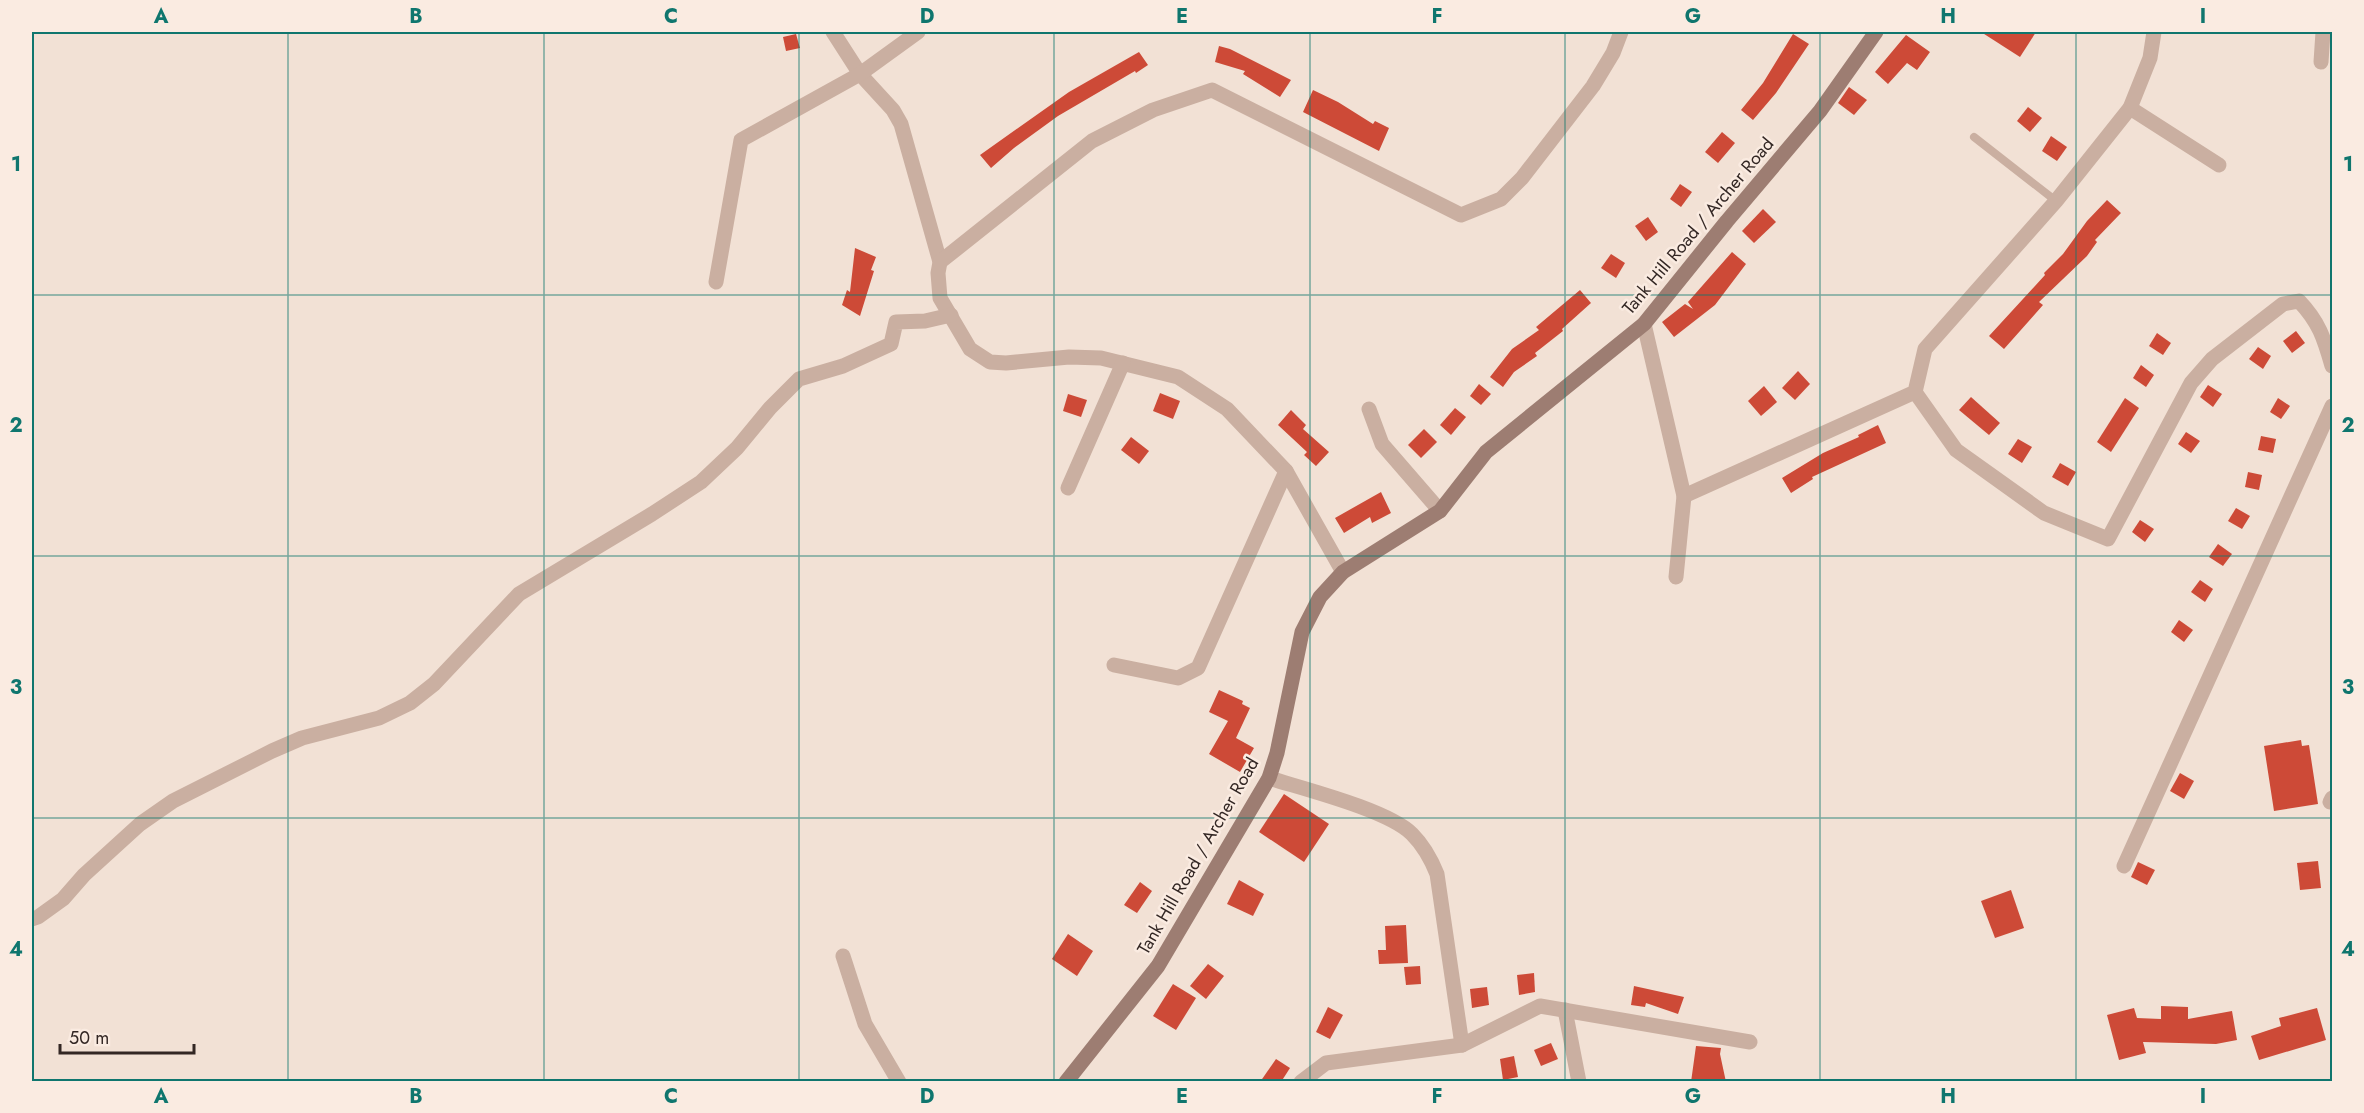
<svg xmlns="http://www.w3.org/2000/svg" width="2364" height="1113" font-family="Jost,sans-serif">
<rect width="100%" height="100%" fill="#f2e1d5"/>
<g fill="#cd4a37">
<path d="M1981 32H2036L2020 57Z"/>
<path d="M796 34 800 48 786 51 783 37Z"/>
<path d="M1793 34 1809 44 1776 93 1753 120 1741 110 1763 83Z"/>
<path d="M1906 35 1930 52 1917 70 1907 63 1888 84 1875 72Z"/>
<path d="M1219 46 1230 49 1291 80 1280 97 1243 74 1245 71 1215 62Z"/>
<path d="M1139 52 1148 65 1136 73 1135 71 1058 116 1014 148 991 168 980 155 1069 92Z"/>
<path d="M1849 87 1867 100 1854 115 1838 103Z"/>
<path d="M1313 90 1338 102 1373 124 1375 121 1389 128 1379 151 1303 112Z"/>
<path d="M2028 107 2042 118 2030 132 2017 121Z"/>
<path d="M1722 132 1735 143 1718 163 1705 152Z"/>
<path d="M2051 136 2067 147 2057 161 2042 151Z"/>
<path d="M1680 184 1692 192 1681 207 1670 199Z"/>
<path d="M2107 200 2121 213 2095 240 2097 242 2087 256 2039 302 2043 305 2004 349 1989 336 2045 275 2044 273 2063 254 2087 221Z"/>
<path d="M1763 209 1776 222 1754 243 1742 231Z"/>
<path d="M1648 217 1658 232 1646 241 1635 226Z"/>
<path d="M855 248 876 257 871 270 874 271 860 316 842 305 847 290 850 292Z"/>
<path d="M1732 252 1746 264 1715 305 1674 337 1662 322 1685 304 1693 309 1688 302Z"/>
<path d="M1611 254 1625 263 1616 278 1601 268Z"/>
<path d="M1580 290 1591 303 1562 329 1563 331 1535 353 1537 356 1514 372 1503 387 1490 377 1512 349 1539 330 1536 327Z"/>
<path d="M2296 331 2305 343 2292 353 2283 341Z"/>
<path d="M2157 333 2171 343 2163 355 2149 346Z"/>
<path d="M2258 347 2271 356 2263 369 2249 359Z"/>
<path d="M2141 365 2154 375 2146 387 2133 378Z"/>
<path d="M1798 371 1810 384 1795 400 1782 388Z"/>
<path d="M1479 384 1491 394 1481 405 1470 396Z"/>
<path d="M2208 385 2222 394 2213 407 2200 397Z"/>
<path d="M1764 386 1777 402 1761 416 1748 401Z"/>
<path d="M1160 393 1180 401 1173 419 1153 411Z"/>
<path d="M1068 394 1087 400 1081 417 1063 411Z"/>
<path d="M1971 397 2000 423 1989 435 1959 410Z"/>
<path d="M2125 398 2139 408 2111 452 2097 442Z"/>
<path d="M2278 398 2290 406 2281 419 2270 412Z"/>
<path d="M1455 408 1466 417 1451 435 1440 425Z"/>
<path d="M1291 410 1306 425 1303 429 1329 452 1316 466 1304 455 1307 452 1278 425Z"/>
<path d="M1878 425 1886 443 1812 477 1813 479 1791 493 1782 478 1823 453 1859 437 1858 435Z"/>
<path d="M1424 429 1437 442 1421 458 1408 445Z"/>
<path d="M2186 432 2200 441 2191 453 2178 444Z"/>
<path d="M2261 436 2276 439 2273 453 2258 450Z"/>
<path d="M1131 437 1149 451 1139 464 1121 450Z"/>
<path d="M2018 439 2032 447 2022 463 2008 454Z"/>
<path d="M2060 463 2076 472 2068 486 2052 477Z"/>
<path d="M2248 472 2262 475 2259 490 2245 487Z"/>
<path d="M1381 492 1391 513 1372 523 1370 517 1344 533 1335 518Z"/>
<path d="M2236 508 2250 516 2242 529 2228 521Z"/>
<path d="M2140 520 2154 529 2145 542 2132 532Z"/>
<path d="M2218 544 2232 554 2223 566 2209 557Z"/>
<path d="M2200 580 2213 589 2205 602 2191 592Z"/>
<path d="M2179 620 2193 630 2184 642 2171 632Z"/>
<path d="M1219 690 1243 701 1242 704 1250 708 1236 738 1254 748 1240 772 1209 754 1228 721 1209 712Z"/>
<path d="M2301 740 2302 746 2309 745 2318 804 2274 811 2264 746Z"/>
<path d="M2180 773 2194 781 2184 799 2170 791Z"/>
<path d="M1284 794 1329 824 1304 862 1259 832Z"/>
<path d="M2318 861 2321 888 2300 890 2297 863Z"/>
<path d="M2138 862 2155 870 2147 885 2131 877Z"/>
<path d="M1239 880 1264 894 1253 916 1227 904Z"/>
<path d="M1140 882 1152 891 1137 913 1124 905Z"/>
<path d="M2011 890 2024 928 1995 938 1981 901Z"/>
<path d="M1406 925 1408 963 1379 964 1378 950H1386L1385 926Z"/>
<path d="M1068 934 1093 951 1077 976 1052 959Z"/>
<path d="M1208 964 1224 976 1206 999 1190 986Z"/>
<path d="M1420 966 1421 984 1406 985 1404 967Z"/>
<path d="M1534 973 1535 992 1519 995 1517 975Z"/>
<path d="M1173 984 1196 998 1176 1030 1153 1016Z"/>
<path d="M1634 986 1684 997 1678 1014 1646 1003 1645 1007 1631 1005Z"/>
<path d="M1487 987 1489 1005 1472 1008 1470 989Z"/>
<path d="M2161 1006 2188 1007V1019L2232 1011 2237 1040 2216 1044 2143 1042 2146 1053 2119 1060 2107 1015 2134 1008 2137 1018 2161 1019Z"/>
<path d="M1328 1007 1343 1015 1330 1039 1316 1032Z"/>
<path d="M2317 1008 2326 1040 2259 1060 2251 1036 2281 1026 2279 1018Z"/>
<path d="M1551 1043 1558 1059 1541 1066 1534 1050Z"/>
<path d="M1696 1046 1721 1048 1720 1054 1726 1082H1691Z"/>
<path d="M1514 1056 1518 1077 1503 1080 1500 1059Z"/>
<path d="M1276 1059 1290 1068 1281 1082H1260Z"/>
</g>
<g fill="none" stroke-linecap="round" stroke-linejoin="round">
<path stroke="#caafa1" stroke-width="8" d="M1974 137 2056 201"/>
<g stroke="#caafa1" stroke-width="15">
<path d="M833 32 860 74 893 110 901 124 940 262 938 273 940 298 970 349 990 362 1006 363 1069 357 1101 358 1178 377 1227 409 1286 471 1343 572"/>
<path d="M2321 62 2323 32"/>
<path d="M2130 108 2219 165"/>
<path d="M940 262 1092 141 1153 110 1212 90 1461 215 1501 199 1522 178 1593 86 1613 53 1621 32"/>
<path d="M716 282 741 140 860 74 918 32"/>
<path d="M1644 324 1684 496 1676 577"/>
<path d="M1915 392 1956 450 2044 513 2108 539 2191 383 2212 359 2283 304 2299 301C2319 322 2324 338 2332 366"/>
<path d="M1369 409 1382 444 1440 511"/>
<path d="M1068 488 1123 363"/>
<path d="M1684 496 1915 392 1925 349 2056 201 2130 108 2150 58 2154 32"/>
<path d="M1114 665 1178 678 1198 668 1286 471"/>
<path d="M1269 778C1304 789 1388 810 1412 834 1424 846 1431 859 1437 874L1462 1045"/>
<path d="M2330 802 2332 798"/>
<path d="M2124 866 2332 406"/>
<path d="M32 919 38 917 63 899 84 875 140 824 173 801 272 751 302 738 379 718 410 703 434 684 519 594 652 514 701 482 737 448 770 408 799 379 843 366 891 344 896 322 925 321 951 315"/>
<path d="M843 956 865 1024 899 1082"/>
<path d="M1565 1010 1579 1082"/>
<path d="M1301 1082 1326 1063 1462 1045 1540 1006 1750 1042"/>
</g>
<path stroke="#9d7d72" stroke-width="15" d="M1066 1082 1158 966 1269 778 1277 753 1302 632 1320 597 1343 572 1440 511 1486 452 1644 324 1727 221 1820 111 1876 32"/>
</g>
<path fill="none" stroke="#0f766e" stroke-width="1.5" stroke-opacity="0.55" d="M288 32V1082M544 32V1082M799 32V1082M1054 32V1082M1310 32V1082M1565 32V1082M1820 32V1082M2076 32V1082M32 295H2332M32 556H2332M32 818H2332"/>
<g text-anchor="middle" stroke-width="5" stroke-linejoin="round" paint-order="stroke">
<g font-size="18" fill="#332724" stroke="#faebe1">
<text transform="translate(1698 226) rotate(-50)" y="6">Tank Hill Road / Archer Road</text>
<text transform="translate(1198 856) rotate(-60)" y="6">Tank Hill Road / Archer Road</text>
</g>
</g>
<rect width="2364" height="1113" fill="none" stroke="#faebe1" stroke-width="66"/>
<path d="M60 1044v9h134v-9" fill="none" stroke="#332724" stroke-width="3"/>
<text x="69" y="1044" font-size="18" fill="#332724" stroke="#faebe1" stroke-width="4.5" paint-order="stroke">50 m</text>
<rect x="33" y="33" width="2298" height="1047" fill="none" stroke="#0f766e" stroke-width="2"/>
<g font-size="20" text-anchor="middle" font-weight="bold" fill="#0f766e">
<text x="161" y="23">A</text>
<text x="416" y="23">B</text>
<text x="671" y="23">C</text>
<text x="927" y="23">D</text>
<text x="1182" y="23">E</text>
<text x="1437" y="23">F</text>
<text x="1693" y="23">G</text>
<text x="1948" y="23">H</text>
<text x="2203" y="23">I</text>
<text x="16" y="171">1</text>
<text x="2348" y="171">1</text>
<text x="16" y="432">2</text>
<text x="2348" y="432">2</text>
<text x="16" y="694">3</text>
<text x="2348" y="694">3</text>
<text x="16" y="956">4</text>
<text x="2348" y="956">4</text>
<text x="161" y="1103">A</text>
<text x="416" y="1103">B</text>
<text x="671" y="1103">C</text>
<text x="927" y="1103">D</text>
<text x="1182" y="1103">E</text>
<text x="1437" y="1103">F</text>
<text x="1693" y="1103">G</text>
<text x="1948" y="1103">H</text>
<text x="2203" y="1103">I</text>
</g>
</svg>
